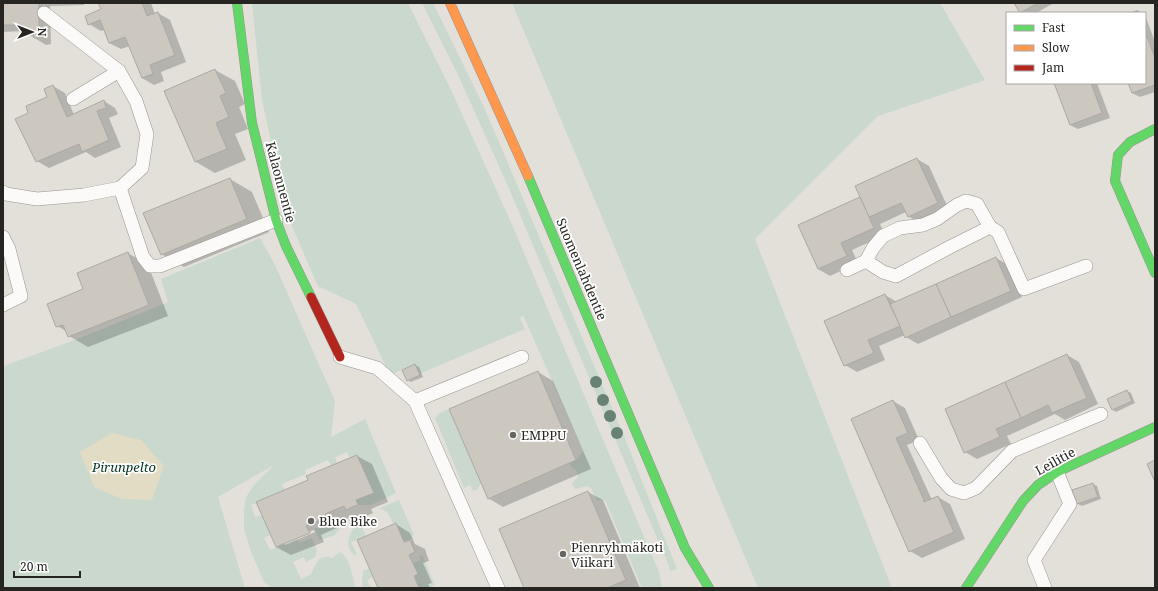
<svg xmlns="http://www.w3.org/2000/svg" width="1158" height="591" font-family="'Noto Serif',serif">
<rect width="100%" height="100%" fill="#e3e0da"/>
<g fill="#cad8cd">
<path d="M252 3H408L452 92 513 227 659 572 662 588H642L605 500H597L591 488 587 486 575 489 572 484 578 476 576 470 572 468 570 463 576 460 583 451 524 317 522 316 520 318 525 329 419 374 415 364 390 375 356 304 318 286 287 215 262 100Z"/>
<path d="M422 3H433L484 107 624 436 677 569 671 571 507 184 459 77Z"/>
<path d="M512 3H940L985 80 878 116 755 239 892 588H758Z"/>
<path d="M260 238 275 265 335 401 331 437 365 419 396 493 371 505H358L356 500 374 493 357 455 350 458 347 452 335 457 337 463 331 466 328 460 305 470 306 474 282 484 285 490 251 505 255 517 262 515 270 535 264 538 270 550 297 539 299 543 312 538 317 550 315 557 306 562 304 557 293 562 301 579 311 574C312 572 313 570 314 568 318 558 322 555 333 558L337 554 341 552C350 560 353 576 355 588H272L264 582 251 552 244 529V510L246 497 255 484 274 465 218 497 245 588H3V367L8 364C62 346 115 324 168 302L161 279Z"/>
<path d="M449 409 481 483 477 490 473 491 470 485 464 488 435 418 440 413Z"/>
<path d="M399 500 414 535 412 536 413 538 404 542 396 523 393 524C390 516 388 509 378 509Z"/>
<path d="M346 519 348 522 339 529 335 535 320 540 314 529 332 522Z"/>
<path d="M361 520 366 523 362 527 366 536 351 542 357 554 354 555C342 543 351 530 361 520Z"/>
<path d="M422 555 435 585 428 588H419L414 576 417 574 413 563 421 560 419 556Z"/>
<path d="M370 568 373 577 367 580 371 588H363L362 584 363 571Z"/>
</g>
<path fill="#e2dcc5" d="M112 433 141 440 164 466 152 500 122 499 94 487 80 452Z"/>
<g fill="#0003" fill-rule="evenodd">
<path d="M3 3H84V5L50 6 51 44 46 45 23 31 3 32Z"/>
<path d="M99 3H151L155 14 158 13 170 20 186 62 161 72 164 81 154 85 142 78 130 46 121 49 109 43 104 30 101 31 89 24 102 10Z"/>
<path d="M1015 3H1054L1036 13H1021Z"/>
<path d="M1137 10 1142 13H1129Z"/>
<path d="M1145 15 1155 42V92L1140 97 1132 93 1129 83H1145Z"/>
<path d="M215 70 235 81 245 104 239 107 248 129 235 134 246 160 215 173 196 162Z"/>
<path d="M1055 83H1097L1110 118 1078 129 1070 125Z"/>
<path d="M53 86 65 93 74 115 104 101 115 108 118 114 109 118 121 147 95 158 86 152 49 168 37 161 29 113 49 98Z"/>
<path d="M917 159 929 166 949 210 920 223 908 216 906 212 880 224 885 235 852 250 858 263 830 276 818 269 861 198Z"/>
<path d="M230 179 252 192 269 232 184 267 161 254Z"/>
<path d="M128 253 148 265 168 316 88 347 69 336 68 332 57 326 85 290Z"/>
<path d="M996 258 1008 265 1022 297 918 344 906 337 905 335 879 346 885 360 857 372 845 365 885 295 897 302Z"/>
<path d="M1067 355 1079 362 1098 404 1065 420 1055 414 1007 436 1011 444 977 459 965 452Z"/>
<path d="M415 365 419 367 423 377 411 382 408 380Z"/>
<path d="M538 372 553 381 591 469 503 507 488 498Z"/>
<path d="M1127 391 1131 393 1135 403 1116 412 1113 410Z"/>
<path d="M893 401 905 408 919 440 907 445 932 500 938 497 950 504 965 539 922 558 910 551 852 419Z"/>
<path d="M357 456 372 464 388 502 371 509 373 513 362 518 356 515 339 522 341 526 321 535 324 542 291 555 276 547 310 481ZM314 530 315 532 285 545V542Z"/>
<path d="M1093 484 1097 486 1101 499 1082 506 1078 504Z"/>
<path d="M588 492 603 500 640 588H526Z"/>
<path d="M396 524 410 533 415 544 425 549 429 561 423 563 432 583 428 584 430 588H379Z"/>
</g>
<g fill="#ccc7bf" stroke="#aca9a5">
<path d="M3 3H39V38H34L33 31H21V25H3Z"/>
<path d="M98 3H142L147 16 158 12 175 55 150 65 153 74 142 78 125 37 109 43 100 20 88 25 85 16 101 9Z"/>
<path d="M1014 3H1038L1020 13Z"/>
<path d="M1145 31 1155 58V85L1132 93 1128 83H1145Z"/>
<path d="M215 69 226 93 220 96 229 117 216 123 227 149 195 162 164 91Z"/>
<path d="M1054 83H1091L1102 113 1070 125Z"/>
<path d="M53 85 67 117 104 100 106 108 97 111 109 140 82 152 79 144 36 162 15 119 28 113 26 106 47 97 44 89Z"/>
<path d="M917 158 938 203 908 217 901 203 869 217 855 186Z"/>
<path d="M230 178 247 219 161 255 143 213Z"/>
<path d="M860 197 874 228 841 243 847 256 818 269 798 225Z"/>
<path d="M128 252 149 305 68 337 63 325 56 327 47 304 83 289 77 273Z"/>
<path d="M996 257 1011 291 951 317 936 284Z"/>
<path d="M936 284 951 317 905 338 890 304Z"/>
<path d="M885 294 900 326 868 340 874 353 844 366 824 321Z"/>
<path d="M1067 354 1087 398 1052 413 1048 405 1021 418 1005 382Z"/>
<path d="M415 364 420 375 407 381 402 370Z"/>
<path d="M538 371 576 460 488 499 449 409Z"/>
<path d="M1005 382 1021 418 996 429 1000 437 964 453 945 409Z"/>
<path d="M1127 390 1132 401 1112 410 1107 399Z"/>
<path d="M893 400 908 433 896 438 923 498 924 502 938 496 954 532 909 552 851 419Z"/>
<path d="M357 455 374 493 356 500 358 505 352 507 346 510 344 506 325 514 327 517 306 526 310 533 276 547 256 502 308 480 306 476Z"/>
<path d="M1155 460V482L1147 464Z"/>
<path d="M1093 483 1098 497 1077 504 1072 490Z"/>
<path d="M588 491 626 580 607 588H524L499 529Z"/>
<path d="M396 523 404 542 410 540 415 552 409 555 418 574 414 576 419 588H378L357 540Z"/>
</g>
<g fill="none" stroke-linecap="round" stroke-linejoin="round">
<defs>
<g id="lane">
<path d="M73 99 119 71"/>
<path d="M120 188 143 257 150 266H160L276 220"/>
<path d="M3 192 6 194 37 199 84 195 120 188 142 168 147 134 136 101 119 71 44 13"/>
<path d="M990 227 950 247 896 276 883 272 866 261 873 248 883 236 900 228 923 225 937 219 957 205 966 201 977 204 990 227 998 232 1024 289 1086 266"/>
<path d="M3 237 9 249 21 296 3 305"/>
<path d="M847 270 866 261"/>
<path d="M340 357 377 368 415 401 498 588"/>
<path d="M415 401 522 357"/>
<path d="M920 443 941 478 951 489 964 493 976 488 1012 451 1101 414"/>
<path d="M1045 588 1034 560 1070 504 1057 472"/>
</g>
<g id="fast">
<path d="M237 3 252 123 276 220 286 246 311 297"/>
<path d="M1155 129 1130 142 1118 155 1115 181 1155 273"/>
<path d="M528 176 685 548 709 588"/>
<path d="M966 588 1023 501 1038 485 1057 472 1155 427"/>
</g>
<path id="slow" d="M450 3 528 176"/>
<path id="jam" d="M311 297 340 357"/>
</defs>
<use href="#lane" stroke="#979590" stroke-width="14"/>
<use href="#fast" stroke="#979590" stroke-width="10"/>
<use href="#slow" stroke="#979590" stroke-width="10"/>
<use href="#jam" stroke="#979590" stroke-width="10"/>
<use href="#lane" stroke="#fbfaf9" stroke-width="13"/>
<use href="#fast" stroke="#63d668" stroke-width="9"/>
<use href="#slow" stroke="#ff974d" stroke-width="9"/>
<use href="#jam" stroke="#b3261e" stroke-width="9"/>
</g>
<g fill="#688175">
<circle cx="596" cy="382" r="6"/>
<circle cx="603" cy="400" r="6"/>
<circle cx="610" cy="416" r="6"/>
<circle cx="617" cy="433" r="6"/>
</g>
<g fill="#696662" stroke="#fff" stroke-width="1.5">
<circle cx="513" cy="435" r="4"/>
<circle cx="311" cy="521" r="4"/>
<circle cx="563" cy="554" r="4"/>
</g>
<g text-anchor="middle" stroke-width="3.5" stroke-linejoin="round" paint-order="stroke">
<g font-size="13" fill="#272521" stroke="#fff">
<text transform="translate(281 182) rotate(75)" y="5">Kalaonnentie</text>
<text transform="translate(582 269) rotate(67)" y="5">Suomenlahdentie</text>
<text transform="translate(1055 461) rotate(-29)" y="5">Leilitie</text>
</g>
<g font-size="13" fill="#272521" stroke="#fff" text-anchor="start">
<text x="521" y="440">EMPPU</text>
<text x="319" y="526">Blue Bike</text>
<text x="571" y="552">Pienryhmäkoti<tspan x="571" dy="15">Viikari</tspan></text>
</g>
<g font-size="13" font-style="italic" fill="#043322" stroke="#fff">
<text x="124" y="472">Pirunpelto</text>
</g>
</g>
<rect width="1158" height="591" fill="none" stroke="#272521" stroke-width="8"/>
<rect x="1006" y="12" width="140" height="72" fill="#ffffff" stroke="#a9a8a6"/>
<rect x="1014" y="25" width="20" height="6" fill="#63d668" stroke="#a9a8a6"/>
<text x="1042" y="32" font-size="12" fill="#272521">Fast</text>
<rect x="1014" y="45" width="20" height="6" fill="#ff974d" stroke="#a9a8a6"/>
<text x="1042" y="52" font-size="12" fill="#272521">Slow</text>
<rect x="1014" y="65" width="20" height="6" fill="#b3261e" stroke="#a9a8a6"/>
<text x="1042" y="72" font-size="12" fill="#272521">Jam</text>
<g transform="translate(32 32) rotate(90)" stroke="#ffffff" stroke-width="3" paint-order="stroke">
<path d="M0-3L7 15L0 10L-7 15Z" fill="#272521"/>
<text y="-6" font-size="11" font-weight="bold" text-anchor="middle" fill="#272521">N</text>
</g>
<path d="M14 571v6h66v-6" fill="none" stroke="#272521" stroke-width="2"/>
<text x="20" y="571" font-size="12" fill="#272521" stroke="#ffffff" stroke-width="3" paint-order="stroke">20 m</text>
</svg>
